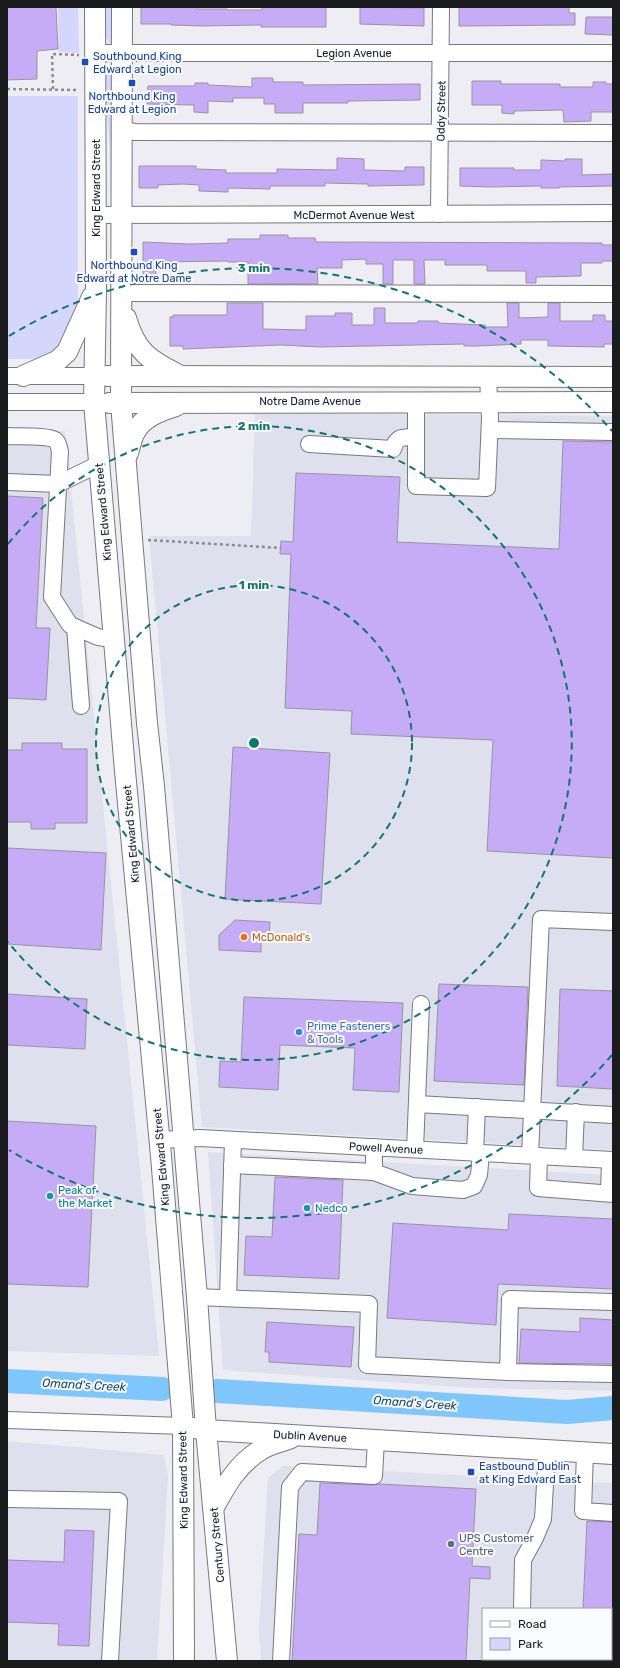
<svg xmlns="http://www.w3.org/2000/svg" width="620" height="1668" font-family="Rubik,sans-serif">
<rect width="100%" height="100%" fill="#ededf3"/>
<g fill="#dfe0ed" fill-rule="evenodd">
<path d="M255 413 613 416V1150L202 1127 149 536H251Z"/>
<path d="M7 431H65L159 1356 7 1351Z"/>
<path d="M208 1152 613 1175V1391L472 1388 223 1370Z"/>
<path d="M7 1441 164 1455 168 1477 157 1661H7Z"/>
<path d="M283 1466 613 1483V1661H261L259 1630 268 1478ZM483 1609H611V1659H483Z"/>
</g>
<g fill="#d4d6fc">
<path d="M58 7H78L79 53 59 52Z"/>
<path d="M104 7H115L113 46C101 39 104 19 104 7Z"/>
<path d="M110 65H113L112 201 110 149 104 82 105 74Z"/>
<path d="M7 96H78V347L65 359H7Z"/>
</g>
<g fill="none" stroke-linecap="round" stroke-linejoin="round">
<g stroke="#7ec6fc" stroke-width="24">
<path d="M7 1381 162 1389"/>
<path d="M217 1391 567 1412 613 1408"/>
</g>
</g>
<g fill="#c6acf6" stroke="#97959b">
<path d="M7 7H56L58 49 37 51V79L7 80Z"/>
<path d="M141 7H197V9H227V10H262V7H326V27H261V25L202 26 171 25V24H141Z"/>
<path d="M360 7 424 8V26L360 24Z"/>
<path d="M459 7H569V13H575V25L459 26Z"/>
<path d="M586 17H613V35L585 34Z"/>
<path d="M252 78H273V82H303V85L420 84V100L348 101V103H303V113H275V104H264V98H233V102L208 101V113L194 112V105L147 104 148 86H195V83H208V85L252 87Z"/>
<path d="M472 81H501V84H560V87H593V82H606V84H613V112H591V121L564 122 563 110 514 111V114L502 113V105H472Z"/>
<path d="M337 158 364 159V170L405 171V167H424V185L368 186V184L325 183V186H270V189L228 188V192L199 191V185L183 184 158 185V188H139V166H196V169L226 170V173H277V169L337 170Z"/>
<path d="M565 159H582V175L613 174V186L559 187V188H541V186L489 187 460 186V168H514V170H541V160L565 161Z"/>
<path d="M260 235H288V238H315L316 242 602 243V245H613V261H602V263H581V276L536 277V283H526V271H487V265H445V260H424L425 284H414V260H393V284H383V264H366V259L342 260V268H317L318 284H248V262H228V261L156 262V275H143V242L188 244 228 243V239H260Z"/>
<path d="M227 303H263V329L306 330V316H335V313H352V325H374V308H385V323H418V321H438V323L485 325V327H508L507 303H519V318L548 317V303H560V321H593V315H605V321H613V344H604V347L548 346V340H521V344L477 346H464V344L321 347 281 345 183 349V346H170V317H173V315H227Z"/>
<path d="M563 441 613 442V858L487 851 493 740 351 734 352 711 285 708 291 554H280L281 541 293 542 296 473 400 477 397 542 559 549Z"/>
<path d="M7 496 43 498 36 628H50L46 700 7 698Z"/>
<path d="M22 743H62V749H87V823H55V829H31V822H7V750H22Z"/>
<path d="M233 747 330 753 321 904 225 899Z"/>
<path d="M7 848 106 853 101 950 7 944Z"/>
<path d="M235 920 270 922 269 939H261V952L219 950V935Z"/>
<path d="M439 984 528 987 524 1085 434 1081Z"/>
<path d="M560 989 613 991V1089L557 1086Z"/>
<path d="M7 994 87 999 85 1049 7 1045Z"/>
<path d="M244 997 403 1003 399 1092 353 1090 355 1048 280 1045 278 1090 219 1087 220 1061 241 1062Z"/>
<path d="M7 1121 96 1126 88 1287 7 1284Z"/>
<path d="M275 1177 343 1180 339 1279 244 1275 246 1236 272 1237Z"/>
<path d="M509 1214 613 1219V1289L498 1284 496 1325 387 1318 393 1223 508 1230Z"/>
<path d="M580 1318 613 1320V1364L519 1363 521 1329 580 1332Z"/>
<path d="M267 1322 354 1327 351 1367 269 1362V1352H265Z"/>
<path d="M320 1483 373 1485 379 1484 476 1489 472 1566 490 1567V1579L470 1578 466 1661H292L299 1534 317 1535Z"/>
<path d="M587 1521 613 1522V1609H583Z"/>
<path d="M65 1530 94 1531 89 1646 58 1645 59 1624 7 1622V1560L64 1562Z"/>
</g>
<g fill="none" stroke-linecap="round" stroke-linejoin="round">
<defs>
<g id="minor">
<path d="M95 53H613"/>
<path d="M122 130 135 132 613 133"/>
<path d="M439 214 441 7"/>
<path d="M96 215 613 213"/>
<path d="M122 293 613 294"/>
<path d="M7 376H94"/>
<path d="M7 402H94"/>
<path d="M416 402V486L487 488 490 418 488 377"/>
<path d="M490 430 613 432"/>
<path d="M7 436C18 437 47 435 55 440 59 443 59 447 60 452L52 597 70 625 98 637 114 640"/>
<path d="M309 444 393 449C397 435 403 438 416 437"/>
<path d="M7 482 58 484 99 464"/>
<path d="M75 627 81 706"/>
<path d="M417 1104 613 1115"/>
<path d="M159 1140 200 1138 613 1160"/>
<path d="M415 1149 421 1004"/>
<path d="M475 1153 477 1107"/>
<path d="M530 1155 541 919 613 922"/>
<path d="M539 1156 538 1188 613 1194"/>
<path d="M574 1158 576 1112"/>
<path d="M232 1165 374 1172V1147"/>
<path d="M374 1172 412 1186 463 1190 474 1186 479 1175 481 1153"/>
<path d="M609 1193 610 1160"/>
<path d="M197 1297 369 1304 367 1365 508 1372 510 1299 613 1302"/>
<path d="M228 1297 233 1140"/>
<path d="M508 1372 613 1374"/>
<path d="M7 1420 183 1426"/>
<path d="M585 1452 583 1511 613 1513"/>
<path d="M7 1499 119 1501 110 1661"/>
<path d="M522 1609 523 1560 535 1538 543 1519 547 1450"/>
<path d="M281 1661 290 1487 302 1472 374 1476 376 1440"/>
<path d="M521 1661V1659"/>
</g>
<g id="major">
<path d="M95 7 96 290 94 402 125 771 161 1156 183 1426 184 1661"/>
<path d="M122 7 121 403 147 723 154 786 197 1297 206 1430 227 1661"/>
<path d="M126 318C136 352 149 360 179 375"/>
<path d="M23 376 57 361 67 352 92 297"/>
<path d="M107 376 613 377"/>
<path d="M109 403 613 402"/>
<path d="M128 453C130 447 131 439 135 432 143 417 160 411 176 406"/>
<path d="M194 1428 206 1430 613 1454"/>
<path d="M214 1507C226 1485 237 1465 259 1451 268 1444 281 1442 291 1438"/>
</g>
</defs>
<use href="#minor" stroke="#78787e" stroke-width="18"/>
<use href="#major" stroke="#78787e" stroke-width="22"/>
<g stroke="#8c8c90" stroke-width="2.5" stroke-dasharray="3 3" stroke-linecap="butt">
<path d="M7 89 77 90"/>
<path d="M53 89 52 54 79 55"/>
<path d="M148 540 281 548"/>
</g>
<use href="#minor" stroke="#fff" stroke-width="16"/>
<use href="#major" stroke="#fff" stroke-width="20"/>
</g>
<g fill="none" stroke="#0f766e" stroke-width="2" stroke-dasharray="7 5">
<circle cx="254" cy="743" r="158"/>
<path d="M8 544A317 317 0 1 1 8 942"/>
<path d="M612 1055A475 475 0 0 1 9 1150M9 336A475 475 0 0 1 612 431"/>
</g>
<g fill="#1a4fb4" stroke="#fafbfe" stroke-width="1.5">
<rect x="81" y="58" width="8" height="8" rx="2"/>
<rect x="128" y="79" width="8" height="8" rx="2"/>
<rect x="130" y="248" width="8" height="8" rx="2"/>
<rect x="467" y="1468" width="8" height="8" rx="2"/>
</g>
<circle fill="#e8710a" stroke="#fafbfe" stroke-width="1.5" cx="244" cy="937" r="4"/>
<circle fill="#3f7fe0" stroke="#fafbfe" stroke-width="1.5" cx="299" cy="1032" r="4"/>
<g fill="#0f9aa8" stroke="#fafbfe" stroke-width="1.5">
<circle cx="50" cy="1196" r="4"/>
<circle cx="307" cy="1208" r="4"/>
</g>
<circle fill="#5c6f8a" stroke="#fafbfe" stroke-width="1.5" cx="451" cy="1544" r="4"/>
<g text-anchor="middle" stroke-width="4" stroke-linejoin="round" paint-order="stroke">
<g font-size="11" fill="#1a1b1d" stroke="#fafbfe">
<text x="354" y="57">Legion Avenue</text>
<text transform="translate(441 111) rotate(-89)" y="4">Oddy Street</text>
<text transform="translate(96 188) rotate(-90)" y="4">King Edward Street</text>
<text x="354" y="219">McDermot Avenue West</text>
<text x="310" y="405">Notre Dame Avenue</text>
<text transform="translate(103 512) rotate(-95)" y="4">King Edward Street</text>
<text transform="translate(131 834) rotate(-95)" y="4">King Edward Street</text>
<text transform="translate(386 1148) rotate(3)" y="4">Powell Avenue</text>
<text transform="translate(161 1157) rotate(-95)" y="4">King Edward Street</text>
<text transform="translate(310 1436) rotate(3)" y="4">Dublin Avenue</text>
<text transform="translate(183 1480) rotate(-91)" y="4">King Edward Street</text>
<text transform="translate(217 1545) rotate(-95)" y="4">Century Street</text>
</g>
<g font-size="11" fill="#164399" stroke="#fafbfe" text-anchor="start">
<text x="93" y="60">Southbound King<tspan x="93" dy="13">Edward at Legion</tspan></text>
<text x="132" y="100" text-anchor="middle">Northbound King<tspan x="132" dy="13">Edward at Legion</tspan></text>
<text x="134" y="269" text-anchor="middle">Northbound King<tspan x="134" dy="13">Edward at Notre Dame</tspan></text>
<text x="479" y="1470">Eastbound Dublin<tspan x="479" dy="13">at King Edward East</tspan></text>
</g>
<g font-size="11" fill="#c56008" stroke="#fafbfe" text-anchor="start">
<text x="252" y="941">McDonald's</text>
</g>
<g font-size="11" fill="#366cbe" stroke="#fafbfe" text-anchor="start">
<text x="307" y="1030">Prime Fasteners<tspan x="307" dy="13">&amp; Tools</tspan></text>
</g>
<g font-size="11" fill="#0d838f" stroke="#fafbfe" text-anchor="start">
<text x="58" y="1194">Peak of<tspan x="58" dy="13">the Market</tspan></text>
<text x="315" y="1212">Nedco</text>
</g>
<g font-size="11" fill="#4e5e75" stroke="#fafbfe" text-anchor="start">
<text x="459" y="1542">UPS Customer<tspan x="459" dy="13">Centre</tspan></text>
</g>
<g font-size="12" font-style="italic" fill="#0f476a" stroke="#fafbfe">
<text transform="translate(84 1385) rotate(3)" y="4">Omand's Creek</text>
<text transform="translate(415 1403) rotate(4)" y="4">Omand's Creek</text>
</g>
</g>
<circle cx="254" cy="743" r="6" fill="#0f766e" stroke="#fafbfe" stroke-width="2"/>
<g font-size="12" text-anchor="middle" font-weight="bold" fill="#0f766e" stroke="#fafbfe" stroke-width="4" stroke-linejoin="round" paint-order="stroke">
<text x="254" y="272">3 min</text>
<text x="254" y="430">2 min</text>
<text x="254" y="589">1 min</text>
</g>
<rect width="620" height="1668" fill="none" stroke="#1a1b1d" stroke-width="16"/>
<rect x="482" y="1608" width="130" height="52" fill="#fafbfe" stroke="#a0a1a4"/>
<rect x="490" y="1621" width="20" height="6" fill="#ffffff" stroke="#a0a1a4"/>
<text x="518" y="1628" font-size="12" fill="#1a1b1d">Road</text>
<rect x="490" y="1638" width="20" height="12" fill="#d4d6fc" stroke="#a0a1a4"/>
<text x="518" y="1648" font-size="12" fill="#1a1b1d">Park</text>
</svg>
